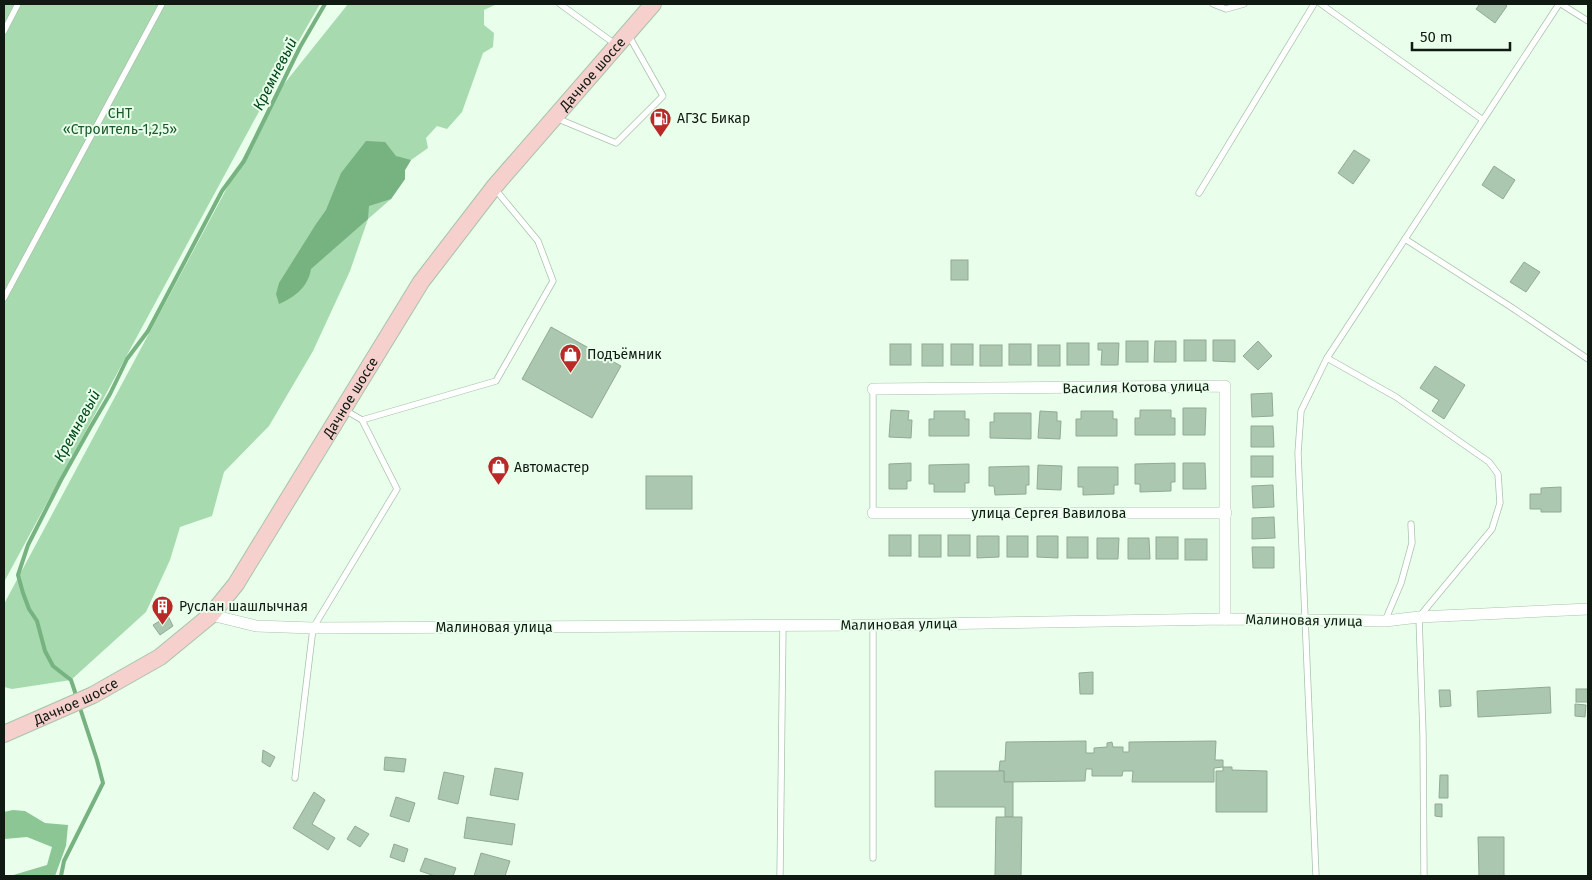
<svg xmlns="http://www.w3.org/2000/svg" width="1592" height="880" font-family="'Fira Sans',sans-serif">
<rect width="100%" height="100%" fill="#e9ffeb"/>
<g fill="#a7daaf">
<path d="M4 4H320L275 82 4 582Z"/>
<path d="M348 4H497L484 10V25L494 33 493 47 483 53 462 112 447 129 437 126 426 138 428 148 411 160 405 170V179L391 199 368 219 350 271 313 351 269 426 224 472 212 516 180 527 170 560 146 612 71 680 12 689 4 687V604L280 89Z"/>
</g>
<path fill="#8bc694" d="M13 810 25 811 45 823 68 825 66 846 55 876H10L47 865 52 847 27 837 4 839V812Z"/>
<path fill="#77b281" d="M366 141 385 142 396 156 411 160 405 170V179L391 199 369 206 368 219 311 269C308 287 295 297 279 304L276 294 279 283 316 224 326 210 341 173Z"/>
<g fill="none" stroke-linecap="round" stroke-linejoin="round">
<g stroke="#77b281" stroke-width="4">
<path d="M77 698 71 680 53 666 45 651 37 621 29 609 23 593 18 575 28 545 61 480 90 428 110 394 127 359 148 331 222 191 244 161 300 47 325 4"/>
<path d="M61 876 64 861 103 783 97 760 79 705"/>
</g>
</g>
<g fill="#acc7b0" stroke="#90aa94">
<path d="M1480 4H1504L1507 6 1495 23 1476 9Z"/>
<path d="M1354 150 1370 160 1353 184 1338 173Z"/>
<path d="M1494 166 1515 180 1503 199 1482 185Z"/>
<rect x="951" y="260" width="17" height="20"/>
<path d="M1524 262 1540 272 1526 292 1510 282Z"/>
<path d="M551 327 621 366 592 418 522 379Z"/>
<rect x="1184" y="340" width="22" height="21"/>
<path d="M1213 340H1235V362L1213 361Z"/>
<rect x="1126" y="341" width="22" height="21"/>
<path d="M1155 341H1176V362H1154Z"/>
<path d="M1258 341 1272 356 1258 370 1243 356Z"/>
<rect x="1067" y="343" width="22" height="22"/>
<path d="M1098 343H1119L1118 365H1101L1102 350H1098Z"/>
<rect x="890" y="344" width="21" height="21"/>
<rect x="922" y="344" width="21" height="22"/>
<rect x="951" y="344" width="22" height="21"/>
<rect x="1009" y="344" width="22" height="21"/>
<rect x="980" y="345" width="22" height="21"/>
<rect x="1038" y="345" width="22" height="21"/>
<path d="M1435 366 1465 385 1444 419 1432 411 1439 400 1420 388Z"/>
<path d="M1272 393 1273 416 1252 417 1251 394Z"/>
<path d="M1183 408H1206L1205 435H1183Z"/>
<path d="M891 410 909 411 908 420H912L911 438 889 437Z"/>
<path d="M1140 410H1171V418H1175V435H1135V418H1140Z"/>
<path d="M934 411H965V419H969V436H929V419H934Z"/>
<path d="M1040 411 1057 412V421H1061L1060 439 1038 438Z"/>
<path d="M1081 411H1113V419H1117V436H1076V419H1081Z"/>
<path d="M994 413H1031V439L990 438V422H994Z"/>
<path d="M1251 426H1273L1274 447H1251Z"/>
<rect x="1251" y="456" width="22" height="21"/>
<path d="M911 463V481H907V489H889V464Z"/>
<path d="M1175 463V482H1171V491L1140 492V484H1135V464Z"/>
<path d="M1183 463H1205L1206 489H1183Z"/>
<path d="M969 464V483H965V492H934V484H929V465Z"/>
<path d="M1038 465 1062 466 1061 490 1037 489Z"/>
<path d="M1029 466V485H1026V494L995 495 994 486H989V467Z"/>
<path d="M1078 467H1118V485H1114V494L1083 495V487H1078Z"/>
<rect x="646" y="476" width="46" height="33"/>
<path d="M1273 485 1274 507 1253 508 1252 486Z"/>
<path d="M1561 487V512H1541V509H1530V494H1541V488Z"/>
<path d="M1274 517 1275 538 1252 539V518Z"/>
<rect x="889" y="535" width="22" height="21"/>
<rect x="919" y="535" width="22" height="22"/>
<rect x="948" y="535" width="22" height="21"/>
<path d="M977 536H999V557L977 558Z"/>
<rect x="1007" y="536" width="21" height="21"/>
<path d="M1037 536H1058V558L1037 557Z"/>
<rect x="1067" y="537" width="21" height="21"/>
<rect x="1156" y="537" width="22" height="22"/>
<path d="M1097 538H1119L1118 559H1097Z"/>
<path d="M1128 538H1149L1150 559H1128Z"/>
<rect x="1185" y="539" width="22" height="21"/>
<path d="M1252 547H1274V568H1253Z"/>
<path d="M168 616 173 626 160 635 153 625Z"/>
<path d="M1093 672V694H1080L1079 673Z"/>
<path d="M1550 687 1551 713 1478 717 1477 691Z"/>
<rect x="1576" y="689" width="12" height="13"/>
<path d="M1439 690H1450L1451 706 1440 707Z"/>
<path d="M1575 704 1586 705 1585 717 1575 716Z"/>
<path d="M1086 741V753H1094V748L1107 747V743L1112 742 1113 747H1123V752H1129V742L1216 741 1215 760H1223V767L1214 768V782H1132L1133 771H1123L1122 776H1092V769H1086L1085 781 1004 782V771H999L1000 761H1005L1006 742Z"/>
<path d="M263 750 275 757 270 767 262 762Z"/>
<path d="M385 757 406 759 404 772 384 770Z"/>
<path d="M1223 767H1232V770L1267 771V812H1216V771H1223Z"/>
<path d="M495 768 523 773 518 800 490 795Z"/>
<path d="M935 771H1004V782H1013V817H1005V807H935Z"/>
<path d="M444 772 464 776 458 804 438 799Z"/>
<path d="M1440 775H1448V798H1439Z"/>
<path d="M314 792 325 800 312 824 335 838 328 850 293 828Z"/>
<path d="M396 797 415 803 409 822 390 816Z"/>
<path d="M1435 804H1442V817L1435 816Z"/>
<path d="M467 817 515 824 512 845 464 838Z"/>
<path d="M996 817H1022L1021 876H995Z"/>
<path d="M355 826 369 834 360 847 347 839Z"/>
<path d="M1478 837H1504V876H1479Z"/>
<path d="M394 844 408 849 404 862 390 857Z"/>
<path d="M481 853 510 861 505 876H474Z"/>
<path d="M425 858 456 868 453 876H435L420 871Z"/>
</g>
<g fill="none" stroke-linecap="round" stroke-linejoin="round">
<defs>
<g id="lane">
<path d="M560 4 615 44"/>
<path d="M1213 4 1226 9 1244 4"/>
<path d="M1321 4 1483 120"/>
<path d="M1561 4 1588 21"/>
<path d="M4 31 18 4"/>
<path d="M556 118 616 143 663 96 629 36"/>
<path d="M1199 193 1314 4"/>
<path d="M1405 239 1511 307 1588 359"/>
<path d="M4 298 162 4"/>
<path d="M1327 358 1396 397 1489 462 1498 474 1500 503 1492 529 1419 617 1423 734 1424 876"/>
<path d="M362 420 496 381 553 281 538 241 495 189"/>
<path d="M873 513V389"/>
<path d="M1385 621 1401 583 1412 543 1411 524"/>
<path d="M873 625V858"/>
<path d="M295 778 313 628 397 489 362 420 345 410"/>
<path d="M780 876 783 625"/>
<path d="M1316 876 1298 453 1301 411 1327 358 1559 4"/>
</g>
<g id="street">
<path d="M873 389 1225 386V619"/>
<path d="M873 513H1226"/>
<path d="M211 615 256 626 313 628 873 625 1225 619 1385 621 1419 617 1588 609"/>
</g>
<g id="secondary">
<path id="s1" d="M4 734 93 695 160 657 211 615 236 584 421 282 494 187 653 4"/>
</g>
</defs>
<use href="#lane" stroke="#a8c3ab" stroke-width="7"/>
<use href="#street" stroke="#a8c3ab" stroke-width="12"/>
<use href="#secondary" stroke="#a8c3ab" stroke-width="18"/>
<use href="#lane" stroke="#fff" stroke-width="5.5"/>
<use href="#street" stroke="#fff" stroke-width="11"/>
<use href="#secondary" stroke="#f5d0cd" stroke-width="16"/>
</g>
<defs>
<symbol id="fuel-pin" viewBox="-11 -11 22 30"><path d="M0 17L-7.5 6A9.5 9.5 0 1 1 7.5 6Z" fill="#b82927" stroke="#e9ffeb"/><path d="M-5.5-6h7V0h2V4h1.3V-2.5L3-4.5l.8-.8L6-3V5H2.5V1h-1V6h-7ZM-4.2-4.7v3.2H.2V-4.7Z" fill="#fff"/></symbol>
<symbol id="shop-pin" viewBox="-11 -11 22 30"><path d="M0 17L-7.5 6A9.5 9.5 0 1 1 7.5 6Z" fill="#b82927" stroke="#e9ffeb"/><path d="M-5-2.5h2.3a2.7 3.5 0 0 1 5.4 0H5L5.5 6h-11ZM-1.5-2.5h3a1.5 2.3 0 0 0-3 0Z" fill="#fff"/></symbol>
<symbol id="building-pin" viewBox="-11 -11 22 30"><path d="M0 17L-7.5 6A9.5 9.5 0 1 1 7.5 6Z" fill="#b82927" stroke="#e9ffeb"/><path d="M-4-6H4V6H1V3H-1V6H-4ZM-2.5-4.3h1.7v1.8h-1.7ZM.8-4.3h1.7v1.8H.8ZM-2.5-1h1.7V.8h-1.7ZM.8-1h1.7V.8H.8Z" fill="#fff"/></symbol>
</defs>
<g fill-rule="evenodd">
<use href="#fuel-pin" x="648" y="106" width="25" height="34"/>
<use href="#shop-pin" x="558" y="342" width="25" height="34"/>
<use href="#shop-pin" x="486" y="454" width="25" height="34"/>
<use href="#building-pin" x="150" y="594" width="25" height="34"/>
</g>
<g text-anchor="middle" stroke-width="4" stroke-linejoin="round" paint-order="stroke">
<g font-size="14" fill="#101a12" stroke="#e9ffeb">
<text dy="5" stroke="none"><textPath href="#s1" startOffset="904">Дачное шоссе</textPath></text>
<text transform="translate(1136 387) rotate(-1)" y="5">Василия Котова улица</text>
<text dy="5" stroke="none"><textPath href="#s1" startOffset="499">Дачное шоссе</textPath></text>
<text x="1049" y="518">улица Сергея Вавилова</text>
<text transform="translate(1304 620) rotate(1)" y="5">Малиновая улица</text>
<text transform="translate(899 624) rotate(-1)" y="5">Малиновая улица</text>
<text x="494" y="632">Малиновая улица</text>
<text dy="5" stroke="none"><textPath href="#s1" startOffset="79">Дачное шоссе</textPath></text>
</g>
<g font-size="14" fill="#19592a" stroke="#e9ffeb">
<text x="120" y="118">СНТ<tspan x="120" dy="16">«Строитель-1,2,5»</tspan></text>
</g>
<g font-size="14" fill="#101a12" stroke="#e9ffeb" text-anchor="start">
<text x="677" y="123">АГЗС Бикар</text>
<text x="587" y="359">Подъёмник</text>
<text x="514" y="472">Автомастер</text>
<text x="179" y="611">Руслан шашлычная</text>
</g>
<g font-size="15" font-style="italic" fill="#01481a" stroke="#e9ffeb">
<text transform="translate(275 74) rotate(-63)" y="5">Кремневый</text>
<text transform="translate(77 426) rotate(-61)" y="5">Кремневый</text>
</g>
</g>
<rect width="1592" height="880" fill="none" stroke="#101a12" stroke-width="10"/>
<path d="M1412 42v8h98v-8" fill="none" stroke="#101a12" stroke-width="2.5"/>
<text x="1420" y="42" font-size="15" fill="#101a12" stroke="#e9ffeb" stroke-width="4" paint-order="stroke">50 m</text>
</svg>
